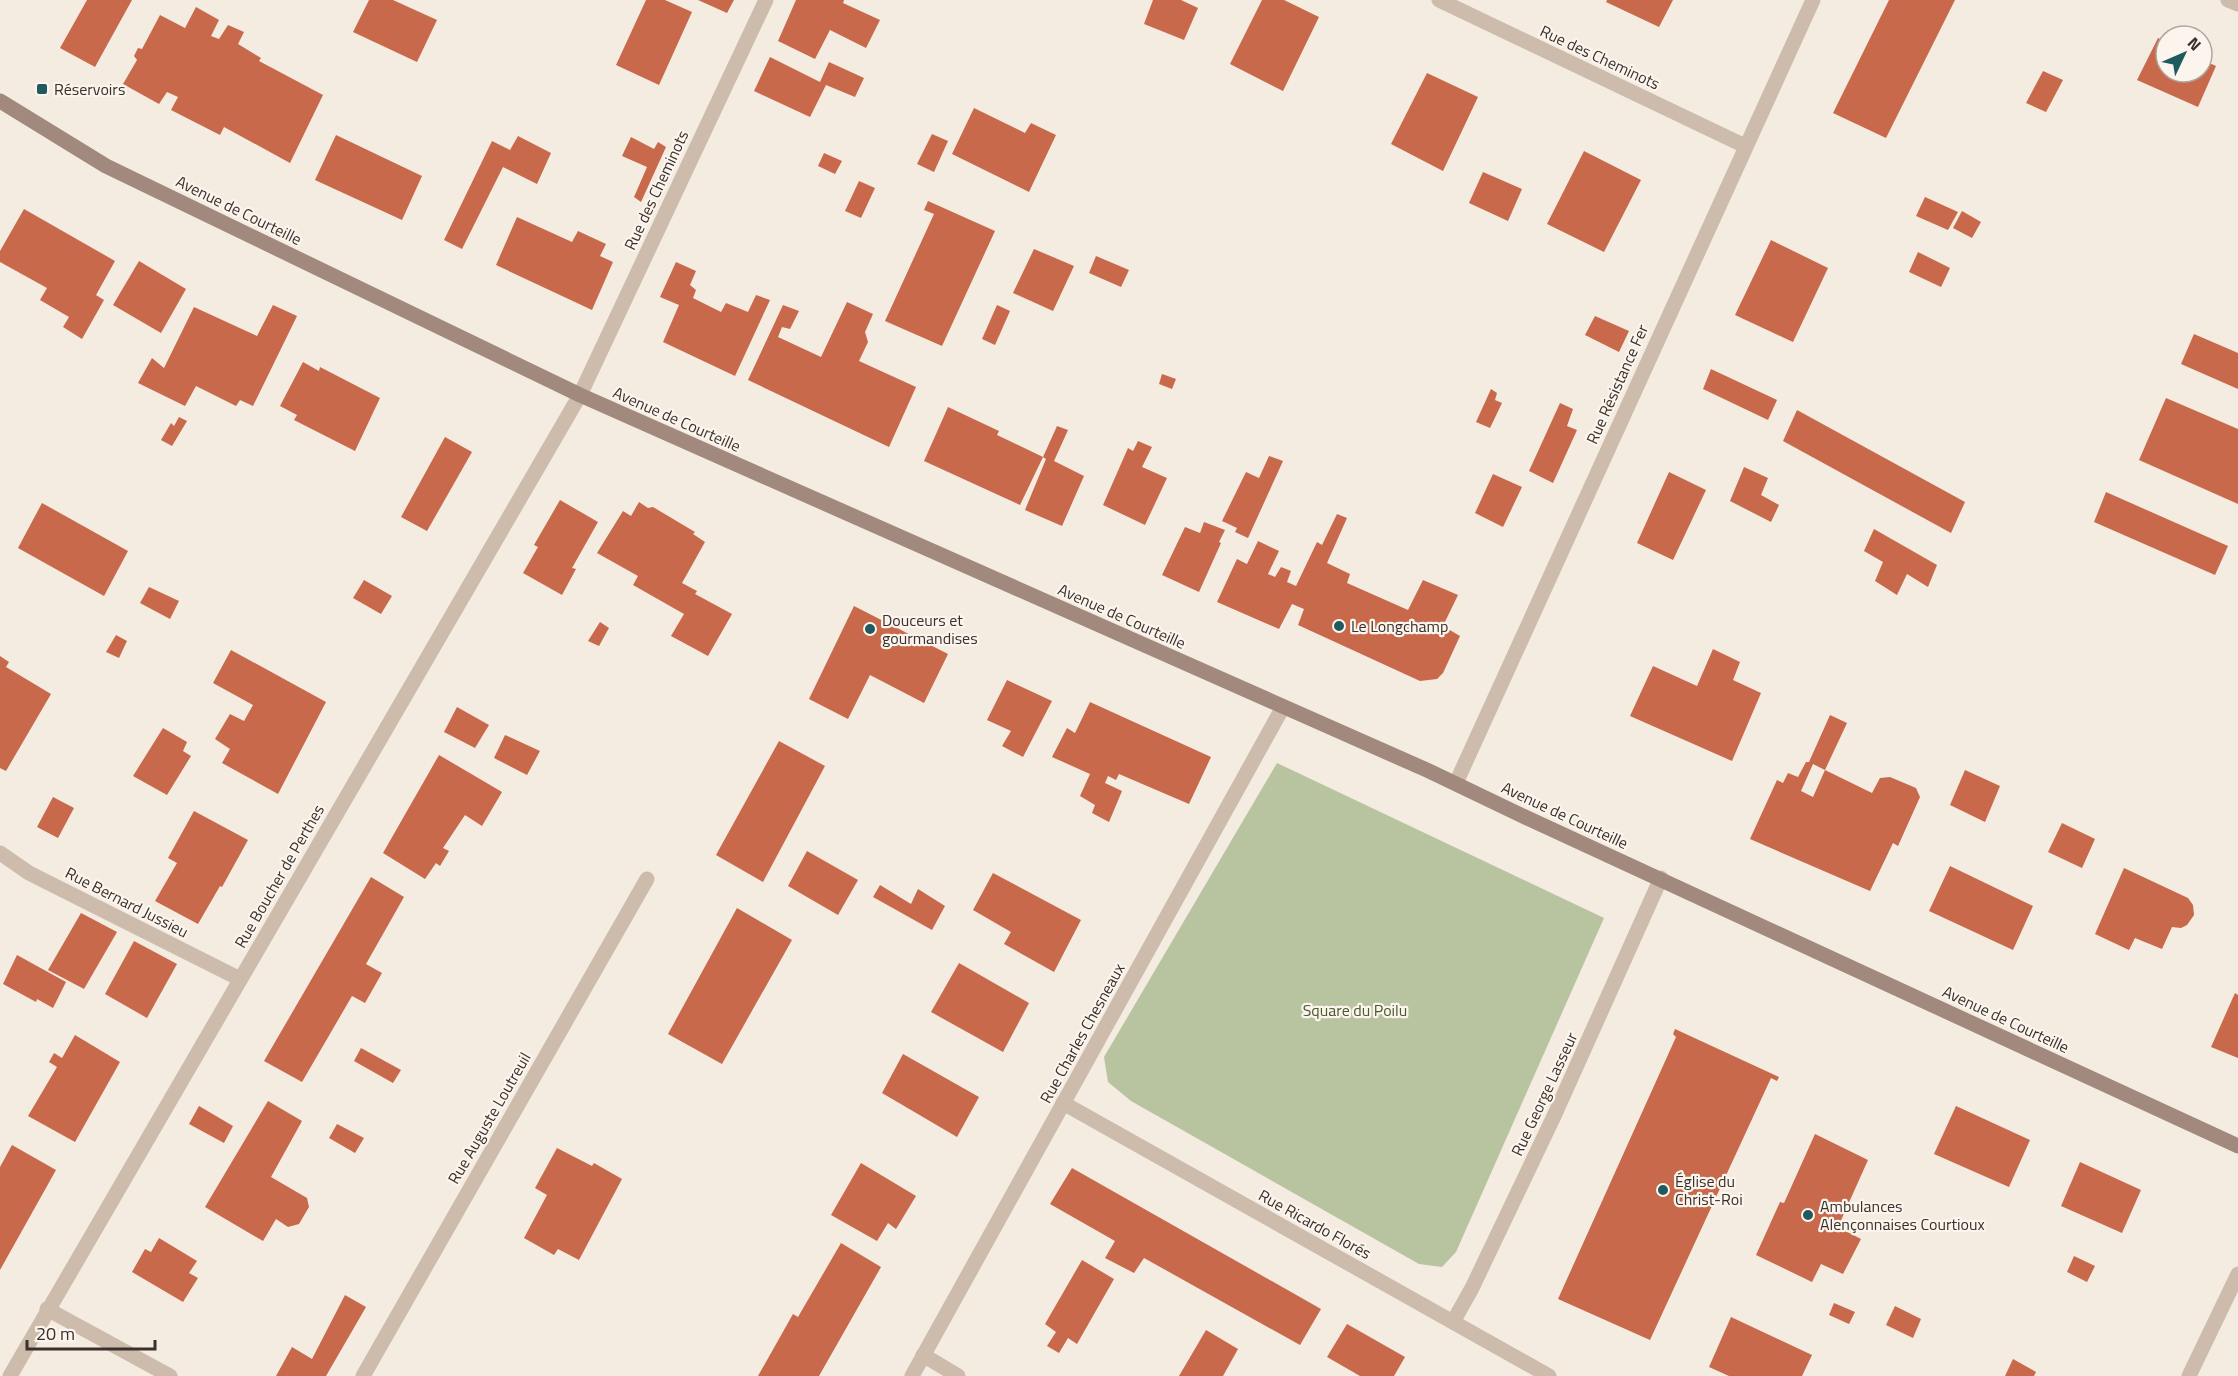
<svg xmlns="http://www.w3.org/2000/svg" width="2238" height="1376" font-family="'Titillium Web',sans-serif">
<rect width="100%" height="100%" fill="#f4ebe1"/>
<path fill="#b8c4a0" d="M1277 763 1604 918 1456 1252 1442 1267 1419 1264 1131 1101 1108 1082 1104 1057Z"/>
<g fill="#c8694b" fill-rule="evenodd">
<path d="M87 0H132L95 67 60 48Z"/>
<path d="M369 0H393L437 20 417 62 353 32Z"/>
<path d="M646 0H665L692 12 659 85 616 65Z"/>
<path d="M698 0H734L727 13Z"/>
<path d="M796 0H844L843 3 880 20 866 48 830 30 815 59 778 41Z"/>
<path d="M1153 0H1181L1198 8 1184 40 1144 24Z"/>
<path d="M1262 0H1284L1319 17 1283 91 1230 64Z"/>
<path d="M1607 0H1673L1659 27 1606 2Z"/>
<path d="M1889 0H1955L1886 138 1833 113Z"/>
<path d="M196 7 219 20 211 36 219 39 228 25 244 32 238 44 261 58 259 61 323 95 290 163 224 127 220 135 171 110 178 97 167 92 159 104 123 84 137 60 134 56 138 48 142 49 160 15 185 28Z"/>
<path d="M2158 38 2166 42V72H2202V60L2216 66 2198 107 2137 80Z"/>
<path d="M770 57 820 82 829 62 864 78 855 97 826 85 810 117 754 91Z"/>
<path d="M2043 71 2063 80 2046 112 2026 103Z"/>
<path d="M1427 73 1478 97 1443 171 1391 144Z"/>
<path d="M974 108 1025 133 1031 123 1056 135 1029 192 952 154Z"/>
<path d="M932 134 948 141 934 172 917 164Z"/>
<path d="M336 135 422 176 402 220 315 180Z"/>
<path d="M518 136 551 153 537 184 503 167 462 249 444 240 492 141 510 150Z"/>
<path d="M631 137 654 149 658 142 666 147 641 202 634 197 647 167 622 156Z"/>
<path d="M1584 151 1641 180 1604 252 1547 224Z"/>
<path d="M824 153 842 161 835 174 818 166Z"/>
<path d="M1483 172 1522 189 1508 221 1469 203Z"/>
<path d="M859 181 875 188 861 218 845 211Z"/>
<path d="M1925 197 1958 212 1948 230 1916 216Z"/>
<path d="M928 201 995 231 942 346 885 321 934 214 924 210Z"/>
<path d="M24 209 115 261 96 295 104 300 82 339 63 327 69 317 40 300 47 288 0 262V251Z"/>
<path d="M1962 211 1981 222 1972 238 1953 228Z"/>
<path d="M517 217 572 242 578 231 606 244 600 256 613 262 592 310 496 265Z"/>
<path d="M1771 240 1828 268 1793 342 1735 315Z"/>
<path d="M1034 249 1074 266 1053 311 1013 293Z"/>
<path d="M1918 252 1950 268 1941 287 1909 272Z"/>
<path d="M1096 256 1129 270 1121 287 1089 273Z"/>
<path d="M139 261 186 289 161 333 113 305Z"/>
<path d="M676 262 696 271 690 285 696 290 693 298 721 312 726 303 748 312 756 295 770 300 735 376 663 342 679 305 660 297Z"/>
<path d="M847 302 873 314 865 332 868 342 859 361 916 387 889 447 748 380 783 305 799 311 790 329 782 327 778 337 821 357Z"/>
<path d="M273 305 297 316 253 406 240 400 236 406 196 386 185 406 138 383 152 358 164 368 194 307 257 336Z"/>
<path d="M997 305 1010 311 995 345 982 339Z"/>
<path d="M1595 316 1629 331 1619 352 1585 335Z"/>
<path d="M2194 334 2238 353V389L2181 364Z"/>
<path d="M303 362 319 371 320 367 380 398 355 451 294 420 297 415 280 406Z"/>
<path d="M1711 369 1777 400 1768 420 1703 389Z"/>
<path d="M1162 374 1176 379 1172 389 1159 384Z"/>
<path d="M1491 389 1497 393 1495 400 1502 403 1490 428 1476 422Z"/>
<path d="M2166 398 2238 429V504L2139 460Z"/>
<path d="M1560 403 1573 409 1567 426 1577 430 1553 483 1529 471Z"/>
<path d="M948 407 999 431 997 435 1043 457 1020 505 924 461Z"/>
<path d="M1797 410 1965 502 1951 533 1783 441Z"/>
<path d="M179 417 187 421 172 446 161 440 171 423 174 426Z"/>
<path d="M1057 426 1068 430 1054 461 1084 476 1062 526 1025 510 1046 459 1043 457Z"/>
<path d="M445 437 472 452 427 531 401 517Z"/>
<path d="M1138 441 1152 447 1142 467 1167 478 1145 525 1103 505 1128 448 1133 451Z"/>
<path d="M1269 456 1283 461 1248 538 1235 532 1237 528 1222 521 1246 472 1259 478Z"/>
<path d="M1744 467 1768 478 1761 495 1779 505 1771 522 1730 501Z"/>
<path d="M1669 472 1706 490 1673 560 1637 543Z"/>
<path d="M1493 474 1522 487 1503 527 1475 513Z"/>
<path d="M2106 492 2228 546 2215 575 2094 522Z"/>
<path d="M560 500 598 522 572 568 576 569 562 595 523 573 538 547 534 545Z"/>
<path d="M639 502 648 508 653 507 695 532 693 534 705 542 682 583 697 591 695 594 732 614 708 656 671 636 684 614 633 585 638 576 597 553 623 511 631 516Z"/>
<path d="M42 503 128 551 104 596 18 548Z"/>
<path d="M1337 514 1347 518 1327 563 1350 574 1347 583 1408 610 1423 580 1458 595 1443 626 1460 636 1443 673 1437 679 1420 681 1298 625 1304 609 1292 604 1279 629 1217 602 1237 559 1247 564 1258 541 1279 551 1268 574 1275 577 1281 567 1291 571 1287 582 1296 586 1317 542 1322 545Z"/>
<path d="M1204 522 1225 530 1219 542 1221 543 1199 592 1162 575 1185 527 1200 533Z"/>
<path d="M1874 529 1937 565 1928 587 1907 574 1897 595 1875 581 1883 562 1864 551Z"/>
<path d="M364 580 392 596 381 614 353 598Z"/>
<path d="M149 587 179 601 170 619 140 603Z"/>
<path d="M854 606 948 654 924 703 870 675 848 719 809 699Z"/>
<path d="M600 622 609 628 599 646 588 641Z"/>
<path d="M116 635 127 641 119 658 106 652Z"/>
<path d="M1713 649 1740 662 1733 680 1761 693 1732 761 1630 716 1653 666 1697 686Z"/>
<path d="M231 650 326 702 278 794 222 763 230 749 215 739 230 714 244 721 253 705 213 683Z"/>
<path d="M0 656 9 662 6 667 51 694 6 771 0 768Z"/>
<path d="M1007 680 1052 701 1023 757 1002 746 1011 731 987 720Z"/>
<path d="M1090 702 1211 757 1189 804 1119 774 1116 780 1108 776 1105 783 1122 791 1109 822 1092 813 1095 805 1080 796 1090 774 1052 757 1067 728 1075 733Z"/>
<path d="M457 707 489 725 475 748 444 732Z"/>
<path d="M1830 715 1847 723 1825 770 1872 793 1880 778 1890 777 1916 788 1920 797 1898 846 1893 843 1870 891 1750 839 1777 780 1783 783 1788 773 1798 777 1806 762H1809ZM1813 764 1825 770 1813 797 1801 791Z"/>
<path d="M163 728 187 742 183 751 191 756 167 795 133 776Z"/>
<path d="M505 735 540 751 527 775 494 758Z"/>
<path d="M779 741 825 766 763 882 716 855Z"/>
<path d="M439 755 502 792 482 826 465 815 443 848 449 851 440 866 436 863 425 879 383 853Z"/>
<path d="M1965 770 2000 786 1985 822 1950 805Z"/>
<path d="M53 797 74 808 58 838 37 827Z"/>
<path d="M194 811 248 840 222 887 220 886 198 924 155 901 177 863 168 858Z"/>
<path d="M2062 823 2095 839 2082 868 2048 852Z"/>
<path d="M807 851 858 880 838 915 788 886Z"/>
<path d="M1950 866 2033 906 2013 950 1929 911Z"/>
<path d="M2124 868 2188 898 2193 905 2194 915 2187 925 2181 928 2172 927 2162 949 2135 938 2129 950 2095 934Z"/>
<path d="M993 873 1081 920 1054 972 1004 944 1011 932 973 910Z"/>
<path d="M371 877 404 897 366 964 382 973 365 1003 352 996 302 1082 264 1061Z"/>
<path d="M880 885 911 904 918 889 945 906 932 930 873 897Z"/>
<path d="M737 908 792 940 722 1064 668 1034Z"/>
<path d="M81 913 117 932 84 989 48 970Z"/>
<path d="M134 941 177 964 147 1018 105 994Z"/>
<path d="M17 955 66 982 53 1008 37 999 36 1002 3 984Z"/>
<path d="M959 963 1029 1003 1003 1052 931 1012Z"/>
<path d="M2235 993 2238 995V1058L2211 1047Z"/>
<path d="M1675 1029 1779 1077 1777 1081 1771 1078 1650 1340 1558 1299 1676 1037 1673 1034Z"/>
<path d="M75 1035 120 1062 75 1142 28 1116 57 1067 49 1062 54 1053 62 1058Z"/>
<path d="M361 1048 401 1070 393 1083 354 1061Z"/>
<path d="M903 1054 979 1097 957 1137 882 1093Z"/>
<path d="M268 1101 302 1121 271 1177 307 1198 309 1207 299 1224 288 1227 276 1219 263 1241 205 1207Z"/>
<path d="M199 1106 233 1126 224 1143 189 1124Z"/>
<path d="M1956 1106 2030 1140 2009 1187 1934 1154Z"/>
<path d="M337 1124 364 1138 355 1153 329 1138Z"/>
<path d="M1815 1134 1868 1160 1838 1227 1861 1239 1843 1274 1821 1264 1812 1282 1756 1255 1780 1202 1784 1203Z"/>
<path d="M12 1145 56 1170 0 1270V1167Z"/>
<path d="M557 1148 592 1166 594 1163 622 1179 579 1260 558 1249 554 1255 524 1238 547 1195 535 1188Z"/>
<path d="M2080 1162 2141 1190 2122 1233 2061 1206Z"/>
<path d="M861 1163 916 1196 896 1229 888 1223 877 1241 831 1215Z"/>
<path d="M1072 1168 1321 1309 1300 1345 1144 1258 1134 1273 1105 1258 1115 1241 1050 1204Z"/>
<path d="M159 1238 197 1261 189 1273 198 1278 183 1302 132 1272 145 1249 151 1252Z"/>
<path d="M841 1243 881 1267 819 1376H758L793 1314 798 1317Z"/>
<path d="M2074 1256 2095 1266 2087 1282 2067 1272Z"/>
<path d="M1082 1260 1114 1279 1077 1344 1068 1338 1059 1353 1047 1346 1056 1332 1045 1324Z"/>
<path d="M345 1295 366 1307 326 1376H276L292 1347 312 1359Z"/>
<path d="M1834 1303 1855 1312 1849 1324 1829 1315Z"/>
<path d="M1895 1306 1921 1319 1913 1338 1886 1325Z"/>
<path d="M1731 1317 1812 1355 1802 1376H1729L1709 1367Z"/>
<path d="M1347 1324 1405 1357 1394 1376H1360L1327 1357Z"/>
<path d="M1206 1330 1238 1349 1223 1376H1179Z"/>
<path d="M2013 1359 2036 1372 2034 1376H2005Z"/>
</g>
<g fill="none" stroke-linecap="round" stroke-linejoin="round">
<g stroke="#cdbbac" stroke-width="15">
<path d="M1439 0 1745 146"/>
<path d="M2228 0 2238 4"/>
<path d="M1456 783 1813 0"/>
<path d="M0 853 29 873 240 979"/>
<path d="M1063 1103 1549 1376"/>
<path d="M47 1309 170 1376"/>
<path d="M1453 1322 1472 1288 1555 1114 1661 878"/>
<path d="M923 1355 958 1376"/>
<path d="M10 1376 580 395 766 0"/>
<path d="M363 1376 647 879"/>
<path d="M912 1376 1283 707"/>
<path d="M2189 1376 2238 1274"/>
</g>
<path stroke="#a18a7d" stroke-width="15" d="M0 101 106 166 580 395 1429 771 1525 817 2238 1146"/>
</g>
<g fill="#1f5a5e" stroke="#fbf5ee" stroke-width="2">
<rect x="36" y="83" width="12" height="12" rx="3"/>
<circle cx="1339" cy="626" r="6"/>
<circle cx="870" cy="629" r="6"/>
<circle cx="1663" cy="1190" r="6"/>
<circle cx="1808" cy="1215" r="6"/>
</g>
<g text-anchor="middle" stroke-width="4.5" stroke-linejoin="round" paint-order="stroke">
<g font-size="16" fill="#3b302b" stroke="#fbf5ee">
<text transform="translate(1600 57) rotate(25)" y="6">Rue des Cheminots</text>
<text transform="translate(656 190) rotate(-65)" y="6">Rue des Cheminots</text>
<text transform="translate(239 210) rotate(26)" y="6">Avenue de Courteille</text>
<text transform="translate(1617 384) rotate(-66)" y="6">Rue Résistance Fer</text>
<text transform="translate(677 419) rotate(24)" y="6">Avenue de Courteille</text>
<text transform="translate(1122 616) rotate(24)" y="6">Avenue de Courteille</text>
<text transform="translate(1565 815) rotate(25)" y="6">Avenue de Courteille</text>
<text transform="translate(279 876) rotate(-60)" y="6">Rue Boucher de Perthes</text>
<text transform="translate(127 902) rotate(27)" y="6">Rue Bernard Jussieu</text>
<text transform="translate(2006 1019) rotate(25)" y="6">Avenue de Courteille</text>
<text transform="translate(1082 1033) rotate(-61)" y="6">Rue Charles Chesneaux</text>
<text transform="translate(1544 1094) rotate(-65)" y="6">Rue George Lasseur</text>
<text transform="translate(489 1118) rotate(-60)" y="6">Rue Auguste Loutreuil</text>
<text transform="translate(1315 1224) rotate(29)" y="6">Rue Ricardo Florés</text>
</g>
<g font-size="16" fill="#3b302b" stroke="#fbf5ee" text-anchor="start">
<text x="54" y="95">Réservoirs</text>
<text x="882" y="626">Douceurs et<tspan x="882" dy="18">gourmandises</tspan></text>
<text x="1351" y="632">Le Longchamp</text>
<text x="1675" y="1187">Église du<tspan x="1675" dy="18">Christ-Roi</tspan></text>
<text x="1820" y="1212">Ambulances<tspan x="1820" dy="18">Alençonnaises Courtioux</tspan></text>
</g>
<g font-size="16" fill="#4a5a2e" stroke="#fbf5ee">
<text x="1355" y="1016">Square du Poilu</text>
</g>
</g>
<g transform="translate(2184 54) rotate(46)"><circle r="28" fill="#fbf5ee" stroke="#aea6a0" stroke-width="1.5"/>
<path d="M0-4.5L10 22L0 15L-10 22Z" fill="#1f5a5e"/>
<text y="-9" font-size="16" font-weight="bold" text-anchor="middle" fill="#3b302b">N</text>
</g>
<path d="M27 1340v9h128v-9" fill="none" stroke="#3b302b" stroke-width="3"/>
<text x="36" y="1340" font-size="18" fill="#3b302b" stroke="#fbf5ee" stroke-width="4.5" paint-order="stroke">20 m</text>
</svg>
